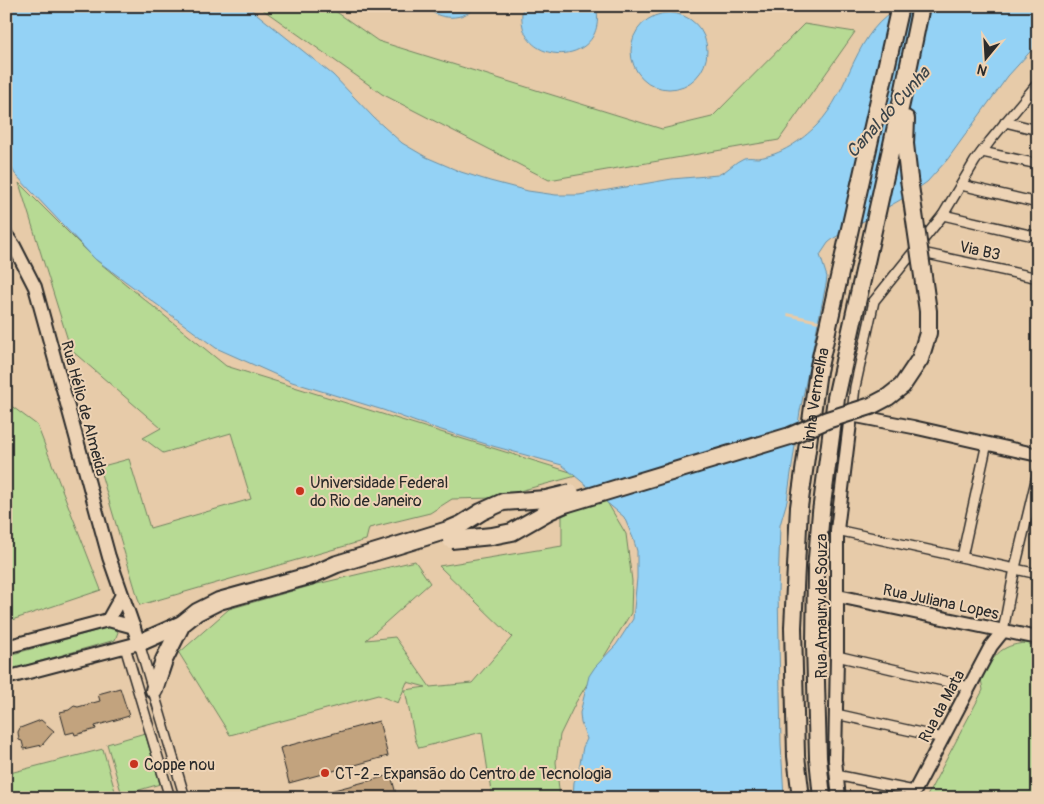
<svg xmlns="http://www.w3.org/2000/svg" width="1044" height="804" font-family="Pangolin,sans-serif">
<rect width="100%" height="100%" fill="#e7cba9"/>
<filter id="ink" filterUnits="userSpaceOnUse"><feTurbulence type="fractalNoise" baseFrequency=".02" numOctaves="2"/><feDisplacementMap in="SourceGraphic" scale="10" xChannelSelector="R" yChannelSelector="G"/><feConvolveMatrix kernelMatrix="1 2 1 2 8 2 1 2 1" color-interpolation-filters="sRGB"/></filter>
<g filter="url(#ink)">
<g fill="#b7da94" stroke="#718260">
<path d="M258 6H328L378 41 662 129 712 117 804 24 855 32 779 140 549 180 382 94Z"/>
<path d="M19 183 95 259 226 366 580 475 493 498 452 499 430 513 369 528 366 540 140 605 99 467 129 459 150 528 251 499 231 433 163 453 143 438 161 428 71 350Z"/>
<path d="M6 402 37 425 101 590 6 622Z"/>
<path d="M604 497 626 534 632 581 631 613 576 702 560 735 556 762 560 798H492L482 732 419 748 415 739 405 690 426 687 407 682 398 703 378 695 230 735 179 653 229 609 317 584 415 561 430 583 366 640 395 637 430 687 472 683 512 637 439 566 562 546V516Z"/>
<path d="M113 626 118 632 115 640 6 671V656Z"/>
<path d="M1026 643 1038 644V798H926L983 690 981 679C993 657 999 645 1026 643Z"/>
<path d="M145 733 160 784 122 795 107 744Z"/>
<path d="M103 749 117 798H8L6 774Z"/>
</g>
<g fill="#94d2f5" stroke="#6a8fa4">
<path d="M6 6H247L333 75 374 118 402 143 426 157 461 172 490 181 528 191 556 195H579L672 179 718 175C728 171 734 162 744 158 749 157 753 158 758 158 781 155 801 141 817 125 851 91 854 28 902 7 909 4 923 6 932 6 967 6 1002 6 1038 6V43L1008 76 947 160 927 182 907 196 834 238 828 243 820 255 827 277 826 284 800 411 787 501 780 525 778 592 781 744 784 798H573L574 782 578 774 583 747 587 739 581 723 580 713 589 676 595 667 616 645 633 619 637 578V551L633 538 624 517 562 465 489 445 416 422 383 410 292 382 216 348 95 259 15 174 6 157Z"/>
<path d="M424 6H477C463 21 439 21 424 6Z"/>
<path d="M523 6H596C611 69 510 70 523 6Z"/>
<circle cx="669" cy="51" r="38"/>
</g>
<path fill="#e7cba9" d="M788 313 819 320 818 323 787 316Z"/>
<g fill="#c2a37e" stroke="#2b2b2b">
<path d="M120 688 129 716 95 726 96 729 75 735 74 732 66 734 60 712 69 710 74 706 78 707 100 701 98 694Z"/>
<path d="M41 720 54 731 42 745 24 749 22 741 19 740 18 732 20 728Z"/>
<path d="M379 721 388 756 289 783 280 748Z"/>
<path d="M391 775 397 798H316L315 795Z"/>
</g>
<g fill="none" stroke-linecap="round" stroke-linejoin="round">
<defs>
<g id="street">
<path d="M1005 122 1038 130"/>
<path d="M982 152 1038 164"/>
<path d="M961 185 1038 203"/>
<path d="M943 215 1038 237"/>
<path d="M918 252 1038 278"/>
<path d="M852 413 855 387 874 301 943 215 975 161 990 141 1038 83"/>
<path d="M837 530 1038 574"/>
<path d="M962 557 987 443"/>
<path d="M1003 631 1015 568 1038 472"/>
<path d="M139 643 185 798"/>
<path d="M125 647 170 798"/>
<path d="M837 656 969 687"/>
<path d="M836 714 943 738"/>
<path d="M836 775 914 791"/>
</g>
<g id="secondary">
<path d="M6 235 14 246 35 287 109 557 139 643 6 678"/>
<path d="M838 596 1038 638"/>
<path d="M108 620 122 595"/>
<path d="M6 647 108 620 134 627"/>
<path d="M839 798 835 760 837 656V530L851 415 913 427 1038 455"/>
<path d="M911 798 991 646 1003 631"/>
</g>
<g id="highway">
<path d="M906 119 905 144 909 179"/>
<path d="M139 643 182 624 197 612 219 601 312 575 337 564 448 530"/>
<path d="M154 690 164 660 182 624"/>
<path id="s1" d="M801 798 796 756 793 627 799 507 818 371 900 6"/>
<path d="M822 798 818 758 815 644 816 570 821 512 836 398 902 99 921 6"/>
</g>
</defs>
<use href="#street" stroke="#2b2b2b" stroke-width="12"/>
<use href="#secondary" stroke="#2b2b2b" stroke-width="16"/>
<use href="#highway" stroke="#2b2b2b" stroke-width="20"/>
<use href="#street" stroke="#edd3b5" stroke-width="9"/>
<use href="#secondary" stroke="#edd3b5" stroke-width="12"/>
<use href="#highway" stroke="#edd3b5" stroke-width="16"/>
<defs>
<g id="highway-bridge">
<path d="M448 530 462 524 481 512 503 502 546 499 571 493"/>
<path d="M451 540 492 536 512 532 549 511 565 504 790 436 827 420 871 406 888 397 902 386 920 359 928 333V311L909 179"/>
</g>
</defs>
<use href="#highway-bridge" stroke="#2b2b2b" stroke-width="20" stroke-linecap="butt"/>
<use href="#highway-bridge" stroke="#edd3b5" stroke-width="16"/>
</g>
</g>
<g fill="#c8321e" stroke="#edd3b5" stroke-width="2">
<circle cx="300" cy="491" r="5"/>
<circle cx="134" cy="764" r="5"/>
<circle cx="325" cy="773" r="5"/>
</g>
<g text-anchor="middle" stroke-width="4" stroke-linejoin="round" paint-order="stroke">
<g font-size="16" fill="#2b2b2b" stroke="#edd3b5">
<text transform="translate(980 250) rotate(12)" y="6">Via B3</text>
<text dy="6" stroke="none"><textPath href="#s1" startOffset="401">Linha Vermelha</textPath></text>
<text transform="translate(85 408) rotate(75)" y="6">Rua Hélio de Almeida</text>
<text transform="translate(941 601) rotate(12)" y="6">Rua Juliana Lopes</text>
<text transform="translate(821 606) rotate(-90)" y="6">Rua Amaury de Souza</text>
<text transform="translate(941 706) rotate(-62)" y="6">Rua da Mata</text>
</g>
<g font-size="16" fill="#2b2b2b" stroke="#edd3b5" text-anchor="start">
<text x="310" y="488">Universidade Federal<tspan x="310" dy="18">do Rio de Janeiro</tspan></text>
<text x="144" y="770">Coppe nou</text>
<text x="335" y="779">CT-2 - Expansão do Centro de Tecnologia</text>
</g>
<g font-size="18" font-style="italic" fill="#3b4449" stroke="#edd3b5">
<text transform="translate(888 112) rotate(-48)" y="6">Canal do Cunha</text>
</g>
</g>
<rect width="1044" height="804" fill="none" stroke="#edd3b5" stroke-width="25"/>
<rect x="12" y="12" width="1019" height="779" fill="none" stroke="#2b2b2b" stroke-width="2" filter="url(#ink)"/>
<g transform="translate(986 58) rotate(198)" stroke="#edd3b5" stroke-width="4" paint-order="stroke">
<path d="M0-4L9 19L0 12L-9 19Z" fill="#2b2b2b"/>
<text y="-8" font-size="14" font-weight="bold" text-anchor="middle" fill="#2b2b2b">N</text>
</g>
</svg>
